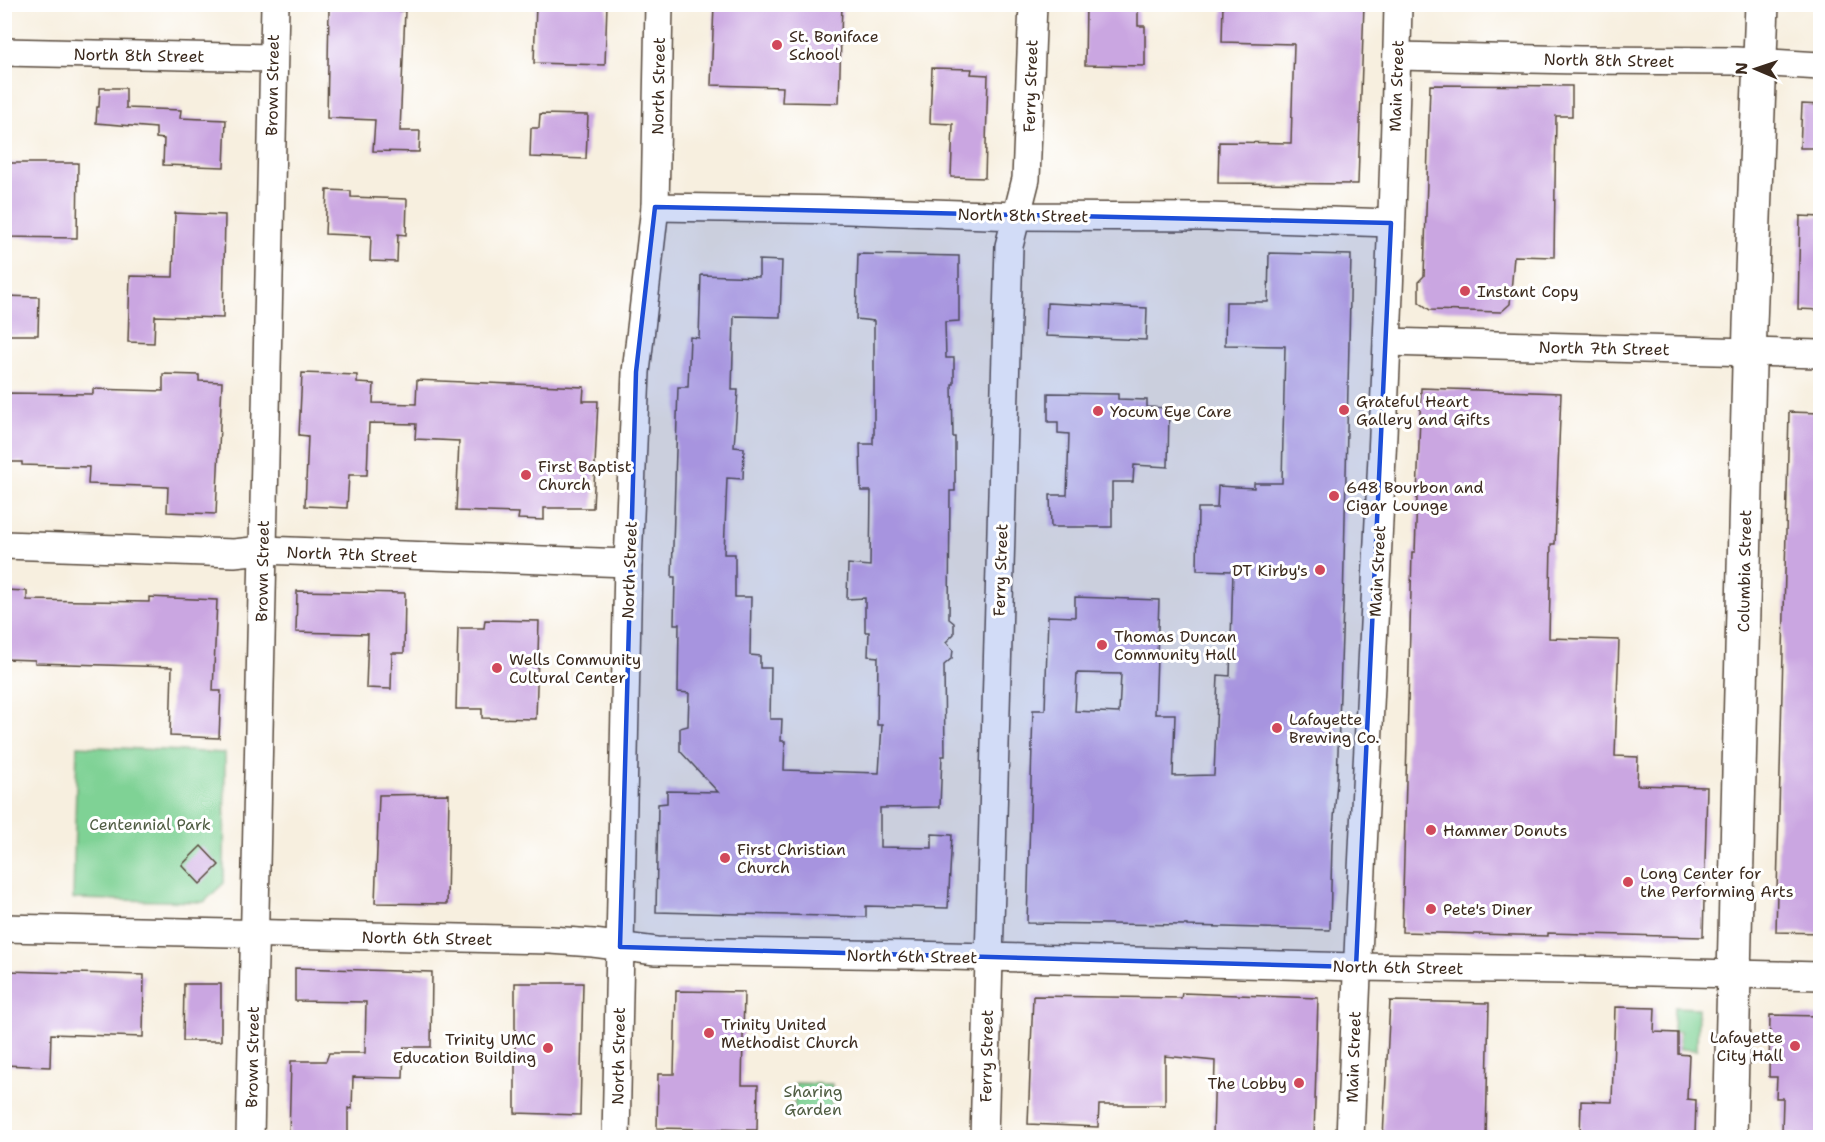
<svg xmlns="http://www.w3.org/2000/svg" width="1825" height="1142" font-family="'Shantell Sans',sans-serif">
<rect width="100%" height="100%" fill="#fff"/>
<filter id="ink" filterUnits="userSpaceOnUse"><feTurbulence type="fractalNoise" baseFrequency=".0167" numOctaves="2"/><feDisplacementMap in="SourceGraphic" scale="12" xChannelSelector="R" yChannelSelector="G"/><feConvolveMatrix kernelMatrix="1 2 1 2 8 2 1 2 1" color-interpolation-filters="sRGB"/></filter>
<filter id="wash" filterUnits="userSpaceOnUse"><feTurbulence type="fractalNoise" baseFrequency=".008" numOctaves="4" result="noise"/><feDisplacementMap in="SourceGraphic" scale="24" xChannelSelector="R" yChannelSelector="G"/><feGaussianBlur stdDeviation="1.35" result="paint"/><feColorMatrix in="noise" values="0 0 0 0 0 0 0 0 0 0 0 0 0 0 0 0 0 1.4 0 .05"/><feComposite in="paint" operator="in"/></filter>
<g filter="url(#wash)">
<rect width="100%" height="100%" fill="#f7efdf"/>
<g fill="#7fd295" stroke="#5d7e5a" stroke-width="1.5">
<path d="M77 746 225 753 224 883 204 902 73 899Z"/>
<path d="M1674 1007 1698 1008 1697 1050 1680 1049V1031H1673Z"/>
<path d="M795 1083 832 1084 831 1116H794Z"/>
</g>
<g id="blocks">
<g fill="#caa6e1" fill-rule="evenodd">
<path d="M536 4H607L605 65 534 63Z"/>
<path d="M714 4H842L839 103 782 102 783 87 711 85Z"/>
<path d="M1086 4H1138V26H1145V66L1085 65Z"/>
<path d="M1223 4H1364L1358 184 1218 183 1219 142 1291 143 1294 44 1222 42Z"/>
<path d="M329 8 405 11 400 131H420L419 152 373 151 375 120 327 118Z"/>
<path d="M932 68 972 69 971 74 988 75 985 178 951 177 953 124 930 123Z"/>
<path d="M1430 85 1572 86V116H1556L1554 257 1514 256 1510 304 1501 312 1430 310 1419 302V281L1424 276Z"/>
<path d="M100 88H126V108L181 110 180 118 226 120 224 167 163 165 164 139 156 138V128L96 123 97 107H99Z"/>
<path d="M1802 104 1821 105V148H1800Z"/>
<path d="M540 114 588 115 586 159 530 157 531 128H539Z"/>
<path d="M4 163H78L77 238 4 237Z"/>
<path d="M327 190 351 191V197L407 199 406 235 398 234 397 262 370 261 371 236 325 234Z"/>
<path d="M175 213 225 215 223 318 155 316 154 343 128 342 130 276 173 277Z"/>
<path d="M1800 216 1821 217V310L1798 309Z"/>
<path d="M1269 253 1351 255 1343 606 1337 781 1332 843 1330 930 1187 926V925L1027 923 1033 710H1045L1048 616 1075 617V597L1159 600 1155 714H1175L1173 776 1214 775 1218 675 1230 676 1233 571 1197 570 1198 508H1217L1218 486 1254 488V483H1282L1285 346 1225 345 1226 302H1268ZM1077 673 1121 674 1119 713 1075 711Z"/>
<path d="M858 254 959 256V321L945 322 946 358H954V384H952L953 437H955V491H950L949 619 954 623V634L946 642 953 650 952 658 944 665 945 756H942L940 807 880 808V847L932 848V834L952 835 948 908 866 906V917L656 912 658 804 667 803V791L718 792 680 751V728L688 726 689 693 678 692 679 624H674L675 577H672L678 387H688L690 337 699 338 701 275 759 277V260L782 261 780 317 734 316 732 390H738L734 447 744 448 743 479 727 478 724 554H735V597H751L750 655 760 656V668H771L770 719H782L781 741H785L784 770 879 773 882 725H877L878 657 868 656 869 632H865V598L847 599 848 564 870 566 871 491H861L860 444H873V437H874V321L856 319Z"/>
<path d="M4 296 39 297 38 335H4Z"/>
<path d="M1047 303 1147 308 1146 340 1046 336Z"/>
<path d="M302 373 357 375V383L374 384 373 403 416 404 417 380 584 387 583 401H598L593 508H544V520L518 519 519 513 456 511 459 441 415 439 416 424 369 423 367 475H349L347 508 305 506 308 436 299 435Z"/>
<path d="M163 374 199 375V381L222 382 216 514 167 512 168 487 88 484 89 467 22 465V462H4V393L93 394V389L163 391Z"/>
<path d="M1421 388 1561 393 1555 544H1551L1549 638 1619 640 1615 756 1638 757 1637 785 1707 787 1703 937 1548 933V936L1402 932 1412 552H1415Z"/>
<path d="M1048 393 1118 394V399L1147 400V407L1169 408 1168 467 1134 465 1133 482H1112V527H1051L1050 495H1067L1069 434 1058 433V422H1048Z"/>
<path d="M1789 412 1821 413V933L1776 932Z"/>
<path d="M4 590 27 591V600L149 602V597L217 600 213 691H221L219 738 170 736 172 667 35 663V660L4 659Z"/>
<path d="M297 591 405 593 404 653H392L391 689 366 688 368 634 296 632Z"/>
<path d="M485 620 539 621 536 719 482 718V709H456L458 628H484Z"/>
<path d="M449 794 447 904 375 903 379 795Z"/>
<path d="M201 846 219 865 200 884 182 865Z"/>
<path d="M295 968 432 972 431 1047H404L403 1078 353 1077 352 1109 348 1108V1137H289L291 1061H326L329 1053H365L366 1002 295 1001Z"/>
<path d="M7 971 144 975 143 1037 51 1034 50 1067 4 1065Z"/>
<path d="M515 983H583L580 1115 515 1113Z"/>
<path d="M184 984H221V1041H183Z"/>
<path d="M676 991 744 992 742 1085H758L757 1130 657 1128 658 1074H674Z"/>
<path d="M1182 993 1318 998 1314 1137H1213L1215 1061 1165 1056V1105H1099L1098 1127 1028 1124 1033 996 1181 998Z"/>
<path d="M1390 1001 1489 1003 1486 1137H1383Z"/>
<path d="M1615 1007 1655 1008 1654 1032 1678 1033V1054L1689 1055 1687 1099 1696 1100 1695 1137H1580L1581 1101 1612 1102Z"/>
<path d="M1770 1015 1821 1016V1137H1795V1134L1782 1133 1783 1098H1776L1777 1077H1769Z"/>
</g>
</g>
</g>
<g filter="url(#ink)">
<use href="#blocks" fill-opacity="0" stroke="#57483b" stroke-width="1.5"/>
<g fill="none" stroke-linecap="round" stroke-linejoin="round">
<defs>
<g id="minor">
<path d="M4 52 273 58"/>
<path d="M1397 56 1580 60 1736 61 1820 66"/>
<path d="M655 207 847 210 1017 216 1207 217 1391 223"/>
<path d="M1387 342 1820 354"/>
<path d="M4 545 234 553 262 550 628 563"/>
<path d="M4 928 551 940 593 943 656 951 912 955 1356 967 1569 970 1820 976"/>
<path d="M250 1138 275 4"/>
<path d="M616 1138 628 563 636 372 655 207 659 4"/>
<path d="M984 1138 1009 246 1026 179 1033 4"/>
<path d="M1350 1138C1365 760 1390 382 1398 4"/>
</g>
<path id="primary" d="M1730 1138 1750 325 1762 4"/>
</defs>
<use href="#minor" stroke="#57483b" stroke-width="30"/>
<use href="#primary" stroke="#57483b" stroke-width="36"/>
<use href="#minor" stroke="#fff" stroke-width="27"/>
<use href="#primary" stroke="#fff" stroke-width="33"/>
</g>
</g>
<path fill="#1d4ed8" fill-opacity="0.2" stroke="#1d4ed8" stroke-width="4.5" stroke-linejoin="round" d="M655 207 1391 223 1356 967 620 947 636 372Z"/>
<g fill="#d1495b" stroke="#fff" stroke-width="2">
<circle cx="777" cy="45" r="6"/>
<circle cx="1465" cy="291" r="6"/>
<circle cx="1344" cy="410" r="6"/>
<circle cx="1098" cy="411" r="6"/>
<circle cx="526" cy="475" r="6"/>
<circle cx="1334" cy="496" r="6"/>
<circle cx="1320" cy="570" r="6"/>
<circle cx="1102" cy="645" r="6"/>
<circle cx="497" cy="668" r="6"/>
<circle cx="1277" cy="728" r="6"/>
<circle cx="1431" cy="830" r="6"/>
<circle cx="725" cy="858" r="6"/>
<circle cx="1628" cy="882" r="6"/>
<circle cx="1431" cy="909" r="6"/>
<circle cx="709" cy="1033" r="6"/>
<circle cx="1795" cy="1046" r="6"/>
<circle cx="548" cy="1048" r="6"/>
<circle cx="1299" cy="1083" r="6"/>
</g>
<g text-anchor="middle" stroke-width="6" stroke-linejoin="round" paint-order="stroke">
<g font-size="16" fill="#3b2a1e" stroke="#fff" text-anchor="start">
<text x="789" y="42">St. Boniface<tspan x="789" dy="18">School</tspan></text>
<text x="1477" y="297">Instant Copy</text>
<text x="1356" y="407">Grateful Heart<tspan x="1356" dy="18">Gallery and Gifts</tspan></text>
<text x="1110" y="417">Yocum Eye Care</text>
<text x="538" y="472">First Baptist<tspan x="538" dy="18">Church</tspan></text>
<text x="1346" y="493">648 Bourbon and<tspan x="1346" dy="18">Cigar Lounge</tspan></text>
<text x="1308" y="576" text-anchor="end">DT Kirby's</text>
<text x="1114" y="642">Thomas Duncan<tspan x="1114" dy="18">Community Hall</tspan></text>
<text x="509" y="665">Wells Community<tspan x="509" dy="18">Cultural Center</tspan></text>
<text x="1289" y="725">Lafayette<tspan x="1289" dy="18">Brewing Co.</tspan></text>
<text x="1443" y="836">Hammer Donuts</text>
<text x="737" y="855">First Christian<tspan x="737" dy="18">Church</tspan></text>
<text x="1640" y="879">Long Center for<tspan x="1640" dy="18">the Performing Arts</tspan></text>
<text x="1443" y="915">Pete's Diner</text>
<text x="721" y="1030">Trinity United<tspan x="721" dy="18">Methodist Church</tspan></text>
<text x="1783" y="1043" text-anchor="end">Lafayette<tspan x="1783" dy="18">City Hall</tspan></text>
<text x="536" y="1045" text-anchor="end">Trinity UMC<tspan x="536" dy="18">Education Building</tspan></text>
<text x="1287" y="1089" text-anchor="end">The Lobby</text>
</g>
<g font-size="16" fill="#3b2a1e" stroke="#fff">
<text transform="translate(139 55) rotate(1)" y="6">North 8th Street</text>
<text transform="translate(1609 60) rotate(1)" y="6">North 8th Street</text>
<text transform="translate(272 85) rotate(-89)" y="6">Brown Street</text>
<text transform="translate(658 86) rotate(-89)" y="6">North Street</text>
<text transform="translate(1030 86) rotate(-88)" y="6">Ferry Street</text>
<text transform="translate(1396 86) rotate(-88)" y="6">Main Street</text>
<text transform="translate(1023 215) rotate(1)" y="6">North 8th Street</text>
<text transform="translate(1604 348) rotate(1)" y="6">North 7th Street</text>
<text transform="translate(352 554) rotate(2)" y="6">North 7th Street</text>
<text transform="translate(629 570) rotate(-88)" y="6">North Street</text>
<text transform="translate(1000 570) rotate(-88)" y="6">Ferry Street</text>
<text transform="translate(262 571) rotate(-89)" y="6">Brown Street</text>
<text transform="translate(1377 571) rotate(-87)" y="6">Main Street</text>
<text transform="translate(1744 571) rotate(-89)" y="6">Columbia Street</text>
<text transform="translate(427 938) rotate(1)" y="6">North 6th Street</text>
<text transform="translate(912 956) rotate(1)" y="6">North 6th Street</text>
<text transform="translate(1398 967) rotate(1)" y="6">North 6th Street</text>
<text transform="translate(618 1056) rotate(-89)" y="6">North Street</text>
<text transform="translate(986 1056) rotate(-89)" y="6">Ferry Street</text>
<text transform="translate(252 1057) rotate(-89)" y="6">Brown Street</text>
<text transform="translate(1353 1057) rotate(-88)" y="6">Main Street</text>
</g>
<g font-size="16" fill="#4f5c42" stroke="#fff">
<text x="150" y="830">Centennial Park</text>
<text x="813" y="1097">Sharing<tspan x="813" dy="18">Garden</tspan></text>
</g>
</g>
<rect width="1825" height="1142" fill="none" stroke="#fff" stroke-width="24"/>
<g transform="translate(1756 69) rotate(272)" stroke="#ffffff" stroke-width="4.5" paint-order="stroke">
<path d="M0-4.5L10 22L0 15L-10 22Z" fill="#3b2a1e"/>
<text y="-9" font-size="16" font-weight="bold" text-anchor="middle" fill="#3b2a1e">N</text>
</g>
</svg>
